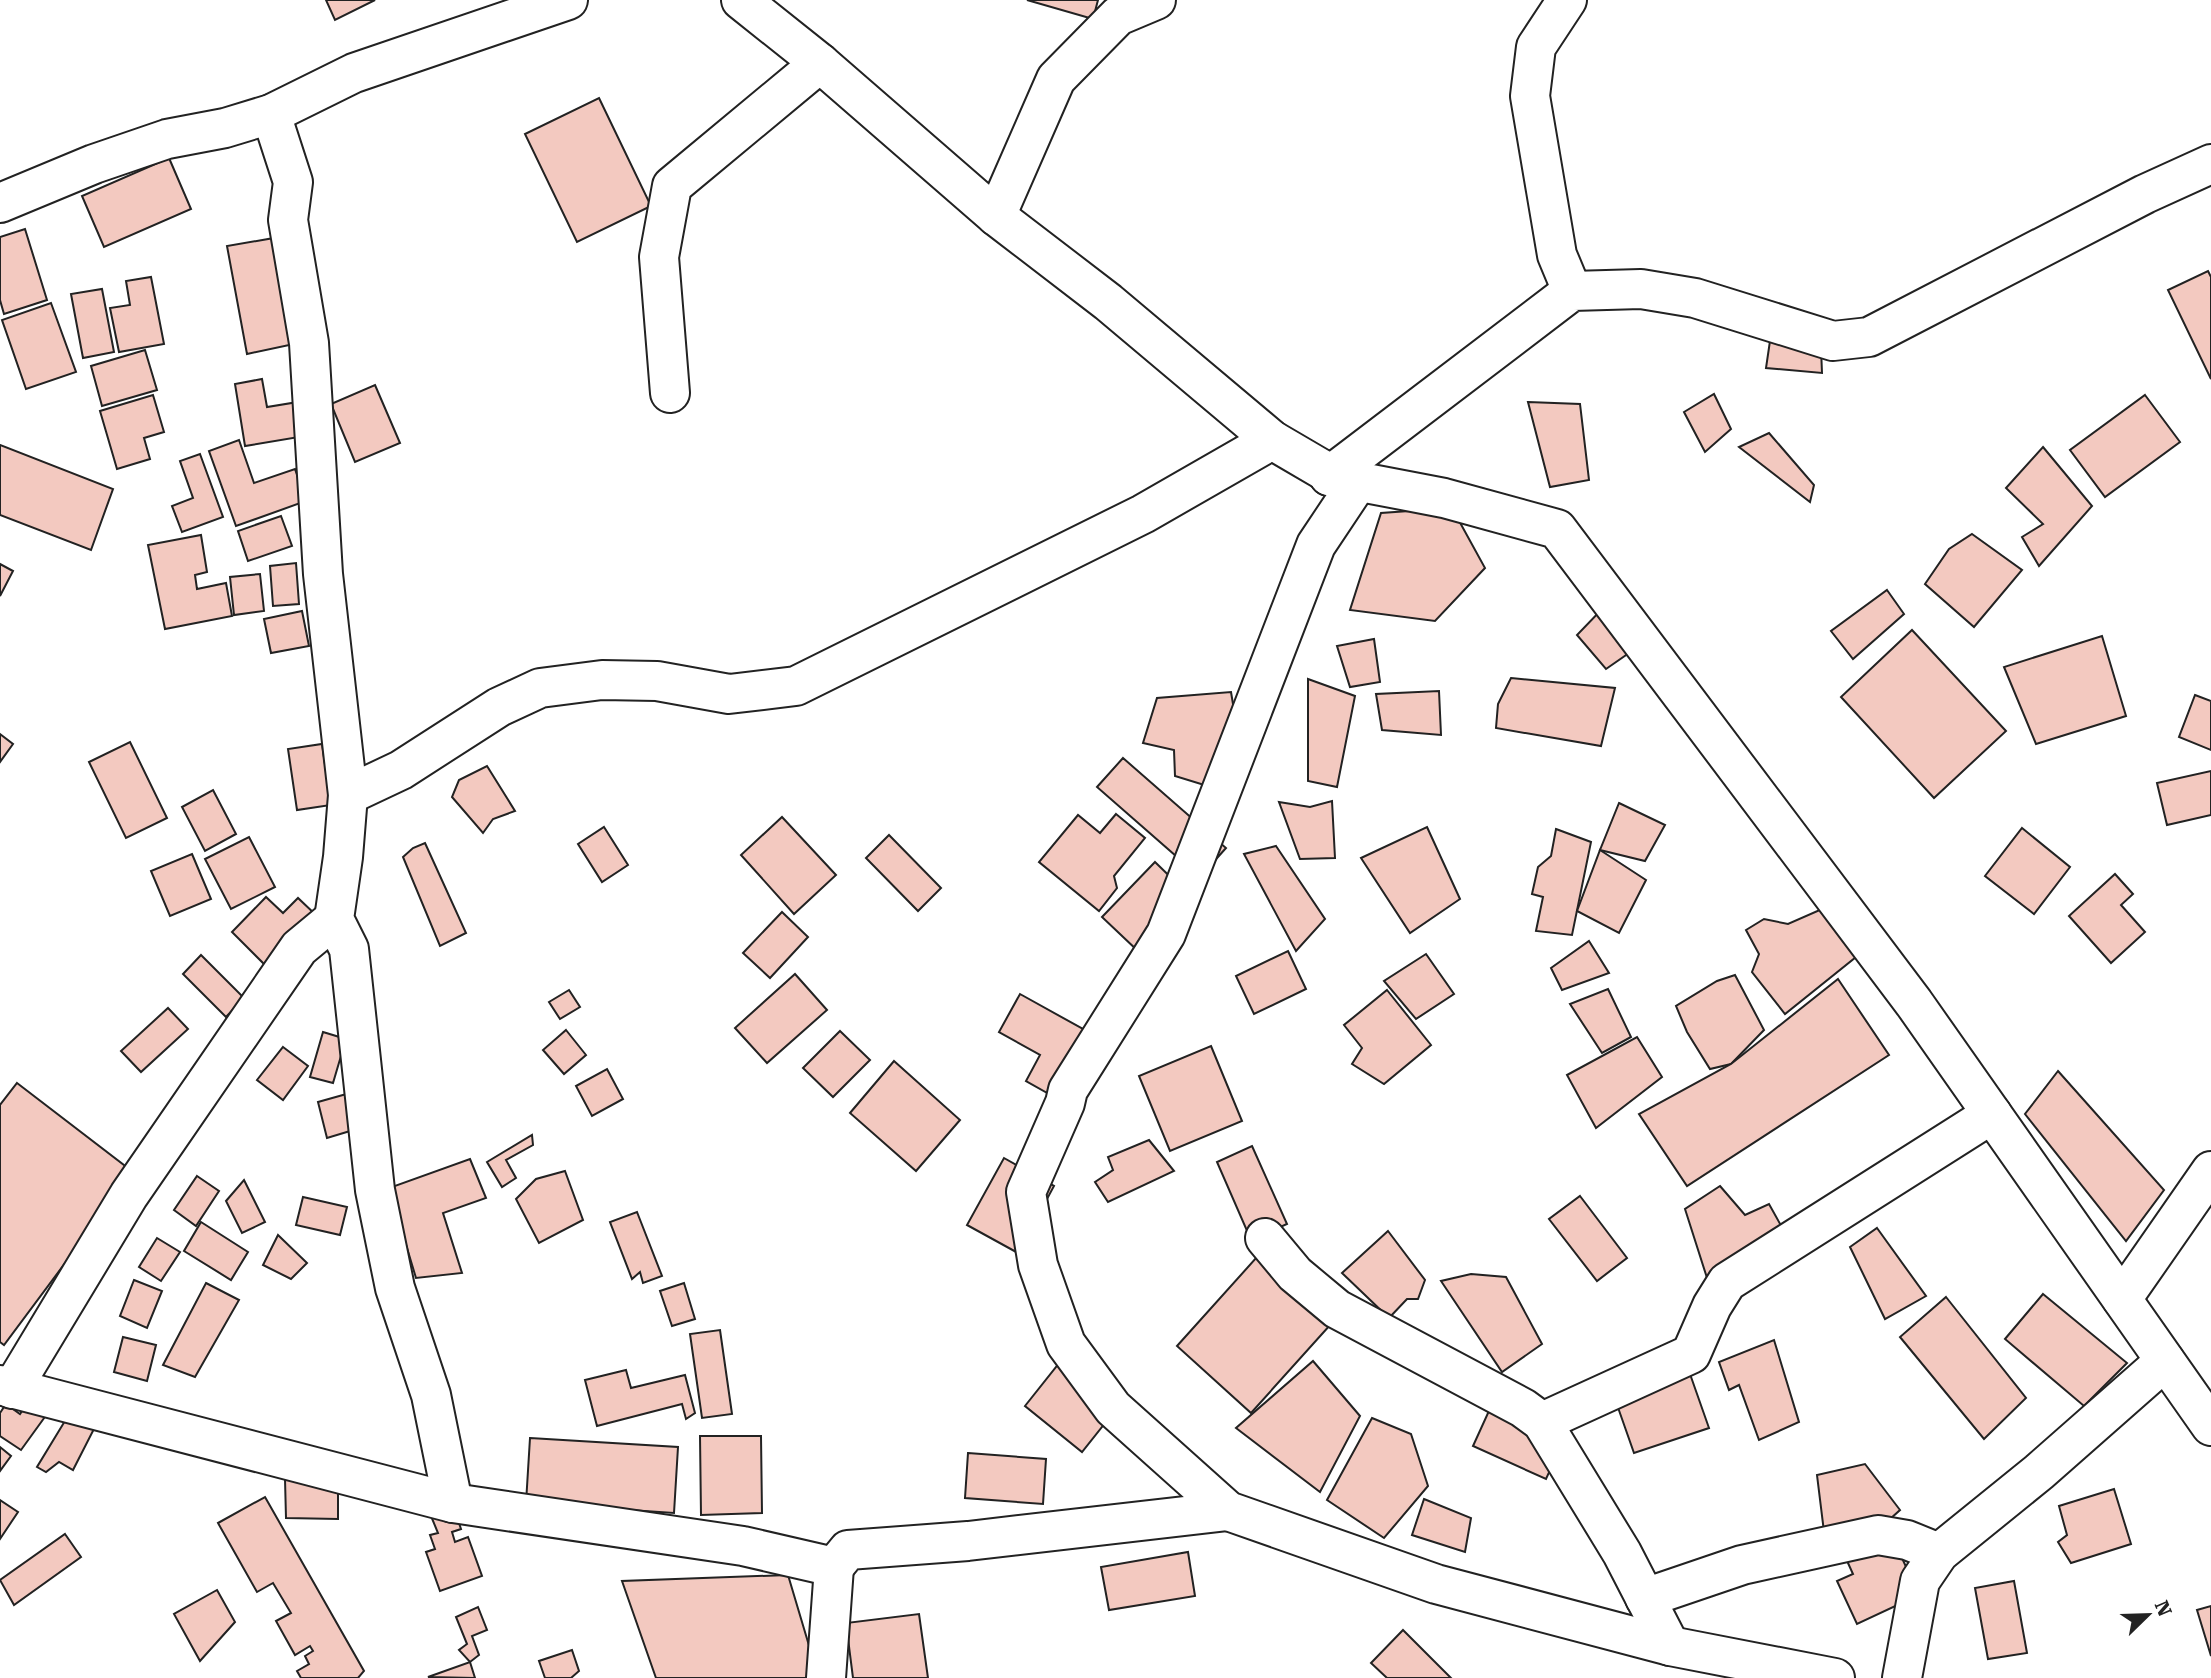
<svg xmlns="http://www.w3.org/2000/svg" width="2211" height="1678" font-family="'Roboto Serif',serif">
<rect width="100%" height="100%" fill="#fff"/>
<g fill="#f3c9c0" stroke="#222" stroke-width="2">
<path d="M326 0H375L335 20Z"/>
<path d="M1027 0H1098L1093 19Z"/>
<path d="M599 98 651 206 577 242 525 134Z"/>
<path d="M169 158 191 209 104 247 82 196Z"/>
<path d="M25 229 47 300 4 314 0 300V237Z"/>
<path d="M274 238 294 344 247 354 227 246Z"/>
<path d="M2208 271 2211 277V379L2168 290Z"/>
<path d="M151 277 164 344 119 352 110 308 130 305 126 281Z"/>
<path d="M102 289 114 352 83 358 71 294Z"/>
<path d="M51 303 76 372 26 389 2 320Z"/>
<path d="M1771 334 1821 348 1822 373 1766 368Z"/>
<path d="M145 350 157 390 102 406 91 366Z"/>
<path d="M262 379 267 407 298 402 305 436 245 446 235 384Z"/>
<path d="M375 385 400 443 355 462 331 404Z"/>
<path d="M1714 394 1731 429 1705 452 1684 412Z"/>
<path d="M153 395 164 432 144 438 150 459 117 469 100 411Z"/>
<path d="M2145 395 2180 442 2105 497 2070 450Z"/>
<path d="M1528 402 1580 404 1589 480 1550 487Z"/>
<path d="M1769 433 1814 485 1810 502 1739 447Z"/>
<path d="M239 440 254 483 295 469 306 501 236 526 209 451Z"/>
<path d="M0 445 113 489 91 550 0 515Z"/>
<path d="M2043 447 2092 506 2039 566 2022 537 2043 524 2006 488Z"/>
<path d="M200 454 223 517 182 532 172 506 193 498 180 461Z"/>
<path d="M1452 508 1485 568 1435 621 1350 610 1381 513Z"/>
<path d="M281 516 292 546 248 561 238 531Z"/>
<path d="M1972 534 2022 570 1974 627 1925 584 1949 549Z"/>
<path d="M201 535 207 572 195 575 197 589 226 583 232 616 165 629 148 545Z"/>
<path d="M296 563 299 604 273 606 270 566Z"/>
<path d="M0 564 13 571 0 596Z"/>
<path d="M260 574 264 611 234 615 230 577Z"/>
<path d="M1887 590 1904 614 1853 659 1831 631Z"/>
<path d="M1604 607 1639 646 1606 669 1577 635Z"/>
<path d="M302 611 309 646 271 653 264 619Z"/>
<path d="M1912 630 2006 731 1934 798 1841 697Z"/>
<path d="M2102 636 2126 716 2036 744 2004 667Z"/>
<path d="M1374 639 1380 682 1350 687 1337 646Z"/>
<path d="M1511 678 1615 688 1601 746 1496 728 1498 704Z"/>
<path d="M1308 679 1355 696 1337 787 1308 781Z"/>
<path d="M1439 691 1441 735 1382 730 1376 694Z"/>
<path d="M1231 692 1235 716 1214 788 1175 776 1174 750 1143 743 1157 698Z"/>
<path d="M2195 695 2211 701V750L2179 737Z"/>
<path d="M0 734 13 744 0 762Z"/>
<path d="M130 742 167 818 126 838 89 762Z"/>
<path d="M322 744 331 805 297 810 288 749Z"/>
<path d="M1123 758 1226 848 1200 877 1097 787Z"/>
<path d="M487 766 515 811 493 819 483 833 452 797 459 780Z"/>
<path d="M2211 771V815L2167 825 2157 783Z"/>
<path d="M213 790 236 834 205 851 182 807Z"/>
<path d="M1332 801 1335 858 1300 859 1279 802 1310 807Z"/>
<path d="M1619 803 1665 825 1645 861 1600 850Z"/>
<path d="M1116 814 1145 838 1114 876 1117 888 1099 911 1039 862 1078 815 1100 833Z"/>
<path d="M782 817 836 875 794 914 741 855Z"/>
<path d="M604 827 628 865 602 882 578 844Z"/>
<path d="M1427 827 1460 899 1410 933 1361 858Z"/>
<path d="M2022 828 2070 867 2034 914 1985 876Z"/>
<path d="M1556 829 1591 842 1572 935 1536 931 1543 897 1532 894 1538 867 1551 856Z"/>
<path d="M889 835 941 888 918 911 866 858Z"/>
<path d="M249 837 275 887 231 909 205 859Z"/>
<path d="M425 843 466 933 440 946 403 857 413 848Z"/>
<path d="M1276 846 1325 919 1296 951 1244 854Z"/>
<path d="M1600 850 1646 880 1619 933 1577 911Z"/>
<path d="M192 854 211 899 170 916 151 871Z"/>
<path d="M1155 862 1191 897 1139 952 1102 917Z"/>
<path d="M2115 874 2133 894 2121 905 2145 932 2111 963 2069 916Z"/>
<path d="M266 897 283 913 298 898 317 916 267 967 232 932Z"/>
<path d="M1822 909 1856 957 1785 1014 1752 972 1759 954 1746 930 1764 919 1788 924Z"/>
<path d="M782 912 808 937 770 978 743 953Z"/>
<path d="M1589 941 1609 973 1562 990 1551 968Z"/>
<path d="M1288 951 1306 989 1254 1014 1236 976Z"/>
<path d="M1426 954 1454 994 1416 1019 1384 981Z"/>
<path d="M201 955 244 998 226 1017 183 974Z"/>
<path d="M795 974 827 1010 767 1063 735 1028Z"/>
<path d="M1735 975 1764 1030 1731 1064 1710 1069 1687 1032 1676 1006 1717 981Z"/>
<path d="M1838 979 1889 1055 1687 1186 1639 1114 1731 1064Z"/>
<path d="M1608 989 1631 1037 1602 1053 1570 1004Z"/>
<path d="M569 990 580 1007 560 1019 549 1002Z"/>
<path d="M1387 990 1431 1045 1384 1084 1352 1064 1362 1048 1344 1025Z"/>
<path d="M1020 994 1101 1039 1065 1103 1026 1081 1040 1055 999 1032Z"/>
<path d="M168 1008 188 1029 141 1072 121 1051Z"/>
<path d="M566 1030 586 1055 564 1074 543 1050Z"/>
<path d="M840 1031 870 1060 833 1097 803 1068Z"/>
<path d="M323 1032 346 1039 333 1083 310 1077Z"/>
<path d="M1637 1037 1662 1077 1596 1128 1567 1075Z"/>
<path d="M1211 1046 1242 1121 1170 1151 1139 1076Z"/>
<path d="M283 1047 308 1066 283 1100 257 1080Z"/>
<path d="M894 1061 960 1120 916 1171 850 1113Z"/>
<path d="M607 1069 623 1099 592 1116 576 1086Z"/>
<path d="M2058 1071 2164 1190 2126 1241 2025 1114Z"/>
<path d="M17 1083 133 1172 4 1345 0 1342V1105Z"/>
<path d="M350 1093 360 1128 327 1138 318 1102Z"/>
<path d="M532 1135 533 1145 506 1160 516 1178 502 1187 487 1162Z"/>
<path d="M1149 1140 1174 1171 1108 1202 1095 1182 1113 1170 1108 1157Z"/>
<path d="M1252 1146 1287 1224 1251 1240 1217 1162Z"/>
<path d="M1004 1158 1054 1186 1018 1253 967 1225Z"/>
<path d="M470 1159 486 1198 443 1213 462 1273 416 1278 389 1188Z"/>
<path d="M565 1171 583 1220 539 1243 516 1199 536 1179Z"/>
<path d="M197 1176 219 1191 196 1226 174 1210Z"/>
<path d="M244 1180 265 1222 242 1233 226 1201Z"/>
<path d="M1720 1186 1745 1215 1769 1204 1784 1231 1708 1281 1685 1209Z"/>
<path d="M1580 1196 1627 1258 1597 1281 1549 1219Z"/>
<path d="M303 1197 347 1207 340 1235 296 1225Z"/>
<path d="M637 1212 662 1276 643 1283 640 1272 632 1279 610 1222Z"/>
<path d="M201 1222 248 1252 231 1280 184 1251Z"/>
<path d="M1877 1228 1926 1296 1885 1319 1850 1247Z"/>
<path d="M1388 1231 1425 1280 1418 1299H1407L1389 1318 1342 1273Z"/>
<path d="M278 1235 307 1263 291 1279 263 1265Z"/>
<path d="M1275 1237 1349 1304 1251 1413 1177 1346Z"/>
<path d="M157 1238 180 1252 161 1281 139 1267Z"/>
<path d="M1471 1274 1506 1277 1542 1344 1502 1372 1441 1281Z"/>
<path d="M134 1280 162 1291 147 1328 120 1316Z"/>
<path d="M206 1283 239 1300 195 1377 163 1365Z"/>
<path d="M684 1283 695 1319 672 1326 660 1291Z"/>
<path d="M2043 1294 2127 1363 2084 1406 2005 1339Z"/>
<path d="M1946 1297 2026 1398 1984 1439 1900 1337Z"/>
<path d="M720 1330 732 1414 702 1418 690 1334Z"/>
<path d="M123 1337 156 1345 147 1381 114 1372Z"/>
<path d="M1774 1340 1799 1422 1759 1440 1739 1385 1729 1390 1719 1362Z"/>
<path d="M1064 1357 1121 1403 1082 1452 1025 1406Z"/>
<path d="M1313 1361 1360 1416 1320 1492 1236 1428Z"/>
<path d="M626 1370 631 1388 685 1375 695 1413 686 1419 682 1404 597 1426 585 1380Z"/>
<path d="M1690 1374 1709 1428 1634 1453 1615 1399Z"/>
<path d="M1503 1380 1576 1414 1546 1479 1473 1446Z"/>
<path d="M29 1401 47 1414 21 1450 0 1436V1413L6 1404 20 1414Z"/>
<path d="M71 1411 96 1425 73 1470 59 1462 46 1472 37 1467Z"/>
<path d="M1372 1418 1411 1434 1428 1486 1384 1538 1327 1500Z"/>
<path d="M700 1436H761L762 1513 701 1515Z"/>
<path d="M530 1438 678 1447 674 1513 526 1503Z"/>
<path d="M0 1447 11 1456 0 1471Z"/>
<path d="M968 1453 1046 1459 1043 1504 965 1498Z"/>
<path d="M1865 1464 1900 1510 1880 1528 1825 1540 1817 1475Z"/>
<path d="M285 1479H338V1519L286 1518Z"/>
<path d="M2114 1489 2131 1544 2071 1563 2058 1542 2067 1535 2059 1506Z"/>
<path d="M265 1497 364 1671 358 1678H301L297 1671 309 1664 305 1656 313 1651 310 1646 295 1655 276 1621 291 1613 273 1583 257 1592 218 1523Z"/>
<path d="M1424 1499 1471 1518 1465 1552 1412 1535Z"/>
<path d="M0 1500 18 1512 0 1539Z"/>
<path d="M454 1508 461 1529 452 1532 455 1542 468 1537 482 1576 440 1591 426 1552 435 1549 430 1535 438 1533 431 1516Z"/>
<path d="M65 1534 81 1557 14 1605 0 1580Z"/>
<path d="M1896 1545 1919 1595 1857 1624 1837 1581 1853 1574 1843 1552Z"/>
<path d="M1188 1552 1195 1596 1109 1610 1101 1567Z"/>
<path d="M788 1575 816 1669 814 1678H656L622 1581Z"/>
<path d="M2014 1581 2027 1653 1988 1659 1975 1588Z"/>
<path d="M217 1590 235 1622 200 1661 174 1614Z"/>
<path d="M2211 1606V1656L2197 1610Z"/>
<path d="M478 1607 487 1630 472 1636 479 1655 470 1662 459 1650 467 1644 456 1617Z"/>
<path d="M919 1614 928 1678H853L846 1623Z"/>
<path d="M1403 1630 1451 1678H1387L1371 1663Z"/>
<path d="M572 1650 579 1671 571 1678H545L539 1661Z"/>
<path d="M470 1662 475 1678 428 1677Z"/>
</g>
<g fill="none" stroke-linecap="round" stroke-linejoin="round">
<defs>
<g id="street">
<path d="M741 0 820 63 996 216 1108 302 1272 440 1354 488 1316 545 1166 934 1068 1090 1065 1103 1026 1192 1038 1265 1066 1344 1113 1408 1228 1511 1436 1584 1670 1646 1835 1678"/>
<path d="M1567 0 1536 47 1530 96 1557 255 1572 291"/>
<path d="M271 114 293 182 288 220 309 343 323 574 348 795 343 857 334 919 349 949 375 1190 395 1288 431 1395 453 1503"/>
<path d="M0 203 94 164 167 139 225 128 271 114 354 73 568 0"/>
<path d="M996 216 1056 79 1118 16 1156 0"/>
<path d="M670 393 659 257 672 186 820 63"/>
<path d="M1329 476 1444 498 1557 529 1914 1003 2211 1426"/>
<path d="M1329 476 1572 291 1641 289 1695 298 1833 341 1869 337 2145 194 2211 164"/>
<path d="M348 795 401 770 499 707 540 688 602 680 657 681 729 694 796 686 1143 514 1272 440"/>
<path d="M1265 1238 1295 1274 1337 1309 1523 1408 1542 1422 1622 1553 1670 1646"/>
<path d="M2122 1299 2211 1171"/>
<path d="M0 1385 453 1503 743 1546 834 1567 848 1550 968 1541 1228 1511"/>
<path d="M12 1389 129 1195 299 948 334 919"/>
<path d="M1542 1422 1691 1354 1712 1306 1727 1282 1992 1114"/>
<path d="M1645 1598 1742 1565 1878 1535 1907 1540 1939 1553"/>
<path d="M826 1678 834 1567"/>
<path d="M1902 1678 1920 1581 1939 1553 2039 1472 2165 1361"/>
</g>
</defs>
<use href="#street" stroke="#222" stroke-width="42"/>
<use href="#street" stroke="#fff" stroke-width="38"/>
</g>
<g transform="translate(2148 1615) rotate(67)" stroke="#ffffff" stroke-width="5" paint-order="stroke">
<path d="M0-5L12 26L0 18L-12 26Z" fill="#222222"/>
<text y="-10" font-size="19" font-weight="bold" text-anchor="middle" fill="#222222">N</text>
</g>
</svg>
